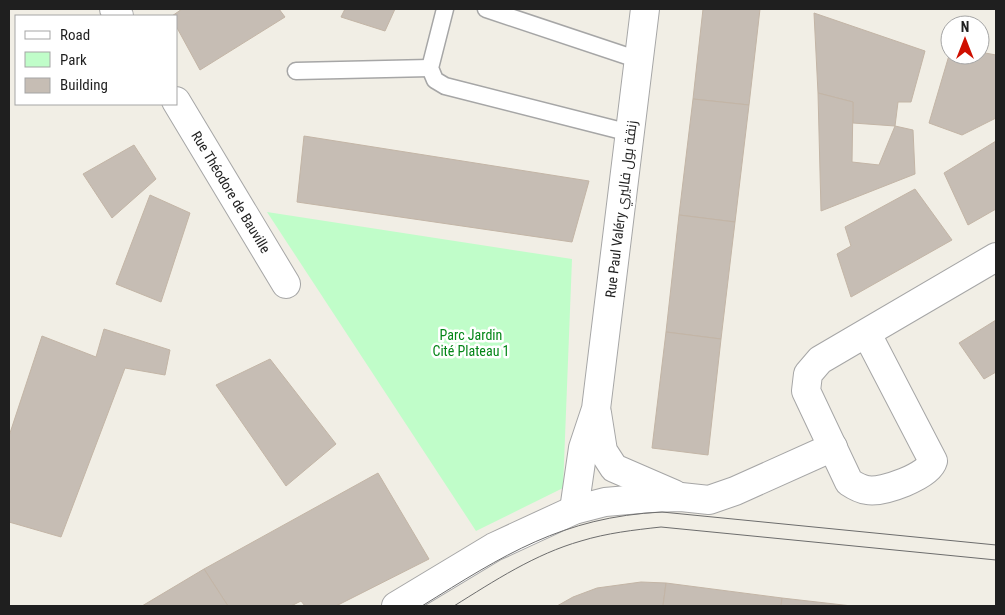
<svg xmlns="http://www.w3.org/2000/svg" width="1005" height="615" font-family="'Roboto Condensed',Cairo,sans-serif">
<rect width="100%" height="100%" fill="#f1eee5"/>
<path fill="#c0fdc9" d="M267 212 572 259 563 488 476 531Z"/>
<g fill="#c6bdb4" stroke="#c3b5a6">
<path d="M182 9H279L285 17 200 70 176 26V16H172Z"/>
<path d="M345 9H395L385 31 341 17Z"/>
<path d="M703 9H760L749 105 693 99Z"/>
<path d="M814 13 925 51 911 102H898L895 126 853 123V102L818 93Z"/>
<path d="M950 52V55H980V52L996 55V118L962 135 929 123Z"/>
<path d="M818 93 853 102 852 162 879 165 895 126 913 130 915 174 821 211Z"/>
<path d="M693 99 749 105 735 222 679 215Z"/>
<path d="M304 136 589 181 572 242 297 202Z"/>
<path d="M996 141V209L968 225 944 173Z"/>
<path d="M134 145 156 179 112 218 83 174Z"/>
<path d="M915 189 952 240 851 297 837 254 851 246 845 227Z"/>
<path d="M150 195 190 213 161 302 116 284Z"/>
<path d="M679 215 735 222 721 339 666 332Z"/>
<path d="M996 320V372L984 379 959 343Z"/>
<path d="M104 329 170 350 165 375 125 368 61 537 9 522V436L42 336 96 357Z"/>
<path d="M666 332 721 339 708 455 652 448Z"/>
<path d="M270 359 336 444 286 486 216 385Z"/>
<path d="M378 473 429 559 336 606H305L301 601 291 606H228L204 569Z"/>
<path d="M204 569 228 606H142Z"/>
<path d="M641 582 666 583 663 606H557L573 597 597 588Z"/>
<path d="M666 583 782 598 781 606H663Z"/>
<path d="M782 598 852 606H781Z"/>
</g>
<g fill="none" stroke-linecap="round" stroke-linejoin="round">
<defs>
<g id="service">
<path d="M445 9 430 68 435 80 445 86 630 133"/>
<path d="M486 9 639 60"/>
<path d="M296 71 430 68"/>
</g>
<g id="minor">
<path d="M114 9 119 16"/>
<path d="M176 101 286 284"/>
<path d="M867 334 933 461C929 476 883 493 867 490 860 489 855 486 849 482L806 391 808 374 820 360 996 257"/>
<path d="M597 413 603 451 614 468 674 494"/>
<path d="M574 510 583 448 596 409 645 9"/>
<path d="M396 606 494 547 574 510 605 502 651 498 681 497 709 500 735 491 833 447"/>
</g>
</defs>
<use href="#service" stroke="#a6a6a6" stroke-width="19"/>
<use href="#minor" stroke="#a6a6a6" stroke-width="30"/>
<use href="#service" stroke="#fff" stroke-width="16"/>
<use href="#minor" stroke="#fff" stroke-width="28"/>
<g stroke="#6d6d6d" stroke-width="1">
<path d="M422 606C504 555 562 517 662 512L996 545"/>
<path d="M454 606C494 581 535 554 581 541 607 533 634 530 661 527L996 560"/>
</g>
</g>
<g text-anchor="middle" stroke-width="5" stroke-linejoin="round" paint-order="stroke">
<g font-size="14" fill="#1f1f1f" stroke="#fff">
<text transform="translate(231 192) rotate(59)" y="5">Rue Théodore de Bauville</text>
<text transform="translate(621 209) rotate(-83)" y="5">Rue Paul Valéry زنقة بول فاليري</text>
</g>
<g font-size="14" fill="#058619" stroke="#fff">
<text x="471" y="340">Parc Jardin<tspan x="471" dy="16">Cité Plateau 1</tspan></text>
</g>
</g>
<rect width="1005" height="615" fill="none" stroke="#1f1f1f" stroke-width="20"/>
<rect x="15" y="15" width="162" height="90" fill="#ffffff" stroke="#a5a5a5"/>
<rect x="25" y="31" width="25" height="8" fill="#ffffff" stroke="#a5a5a5"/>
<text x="60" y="40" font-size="15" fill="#1f1f1f">Road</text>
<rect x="25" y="52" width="25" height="15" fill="#c0fdc9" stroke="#a5a5a5"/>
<text x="60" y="65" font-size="15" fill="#1f1f1f">Park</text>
<rect x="25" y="78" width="25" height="15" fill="#c6bdb4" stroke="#a5a5a5"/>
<text x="60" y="90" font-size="15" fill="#1f1f1f">Building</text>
<g transform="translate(965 40)"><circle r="24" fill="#ffffff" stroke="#a5a5a5"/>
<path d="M0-4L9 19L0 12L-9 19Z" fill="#cf0f00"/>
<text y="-8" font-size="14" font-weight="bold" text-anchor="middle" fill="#1f1f1f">N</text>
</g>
</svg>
